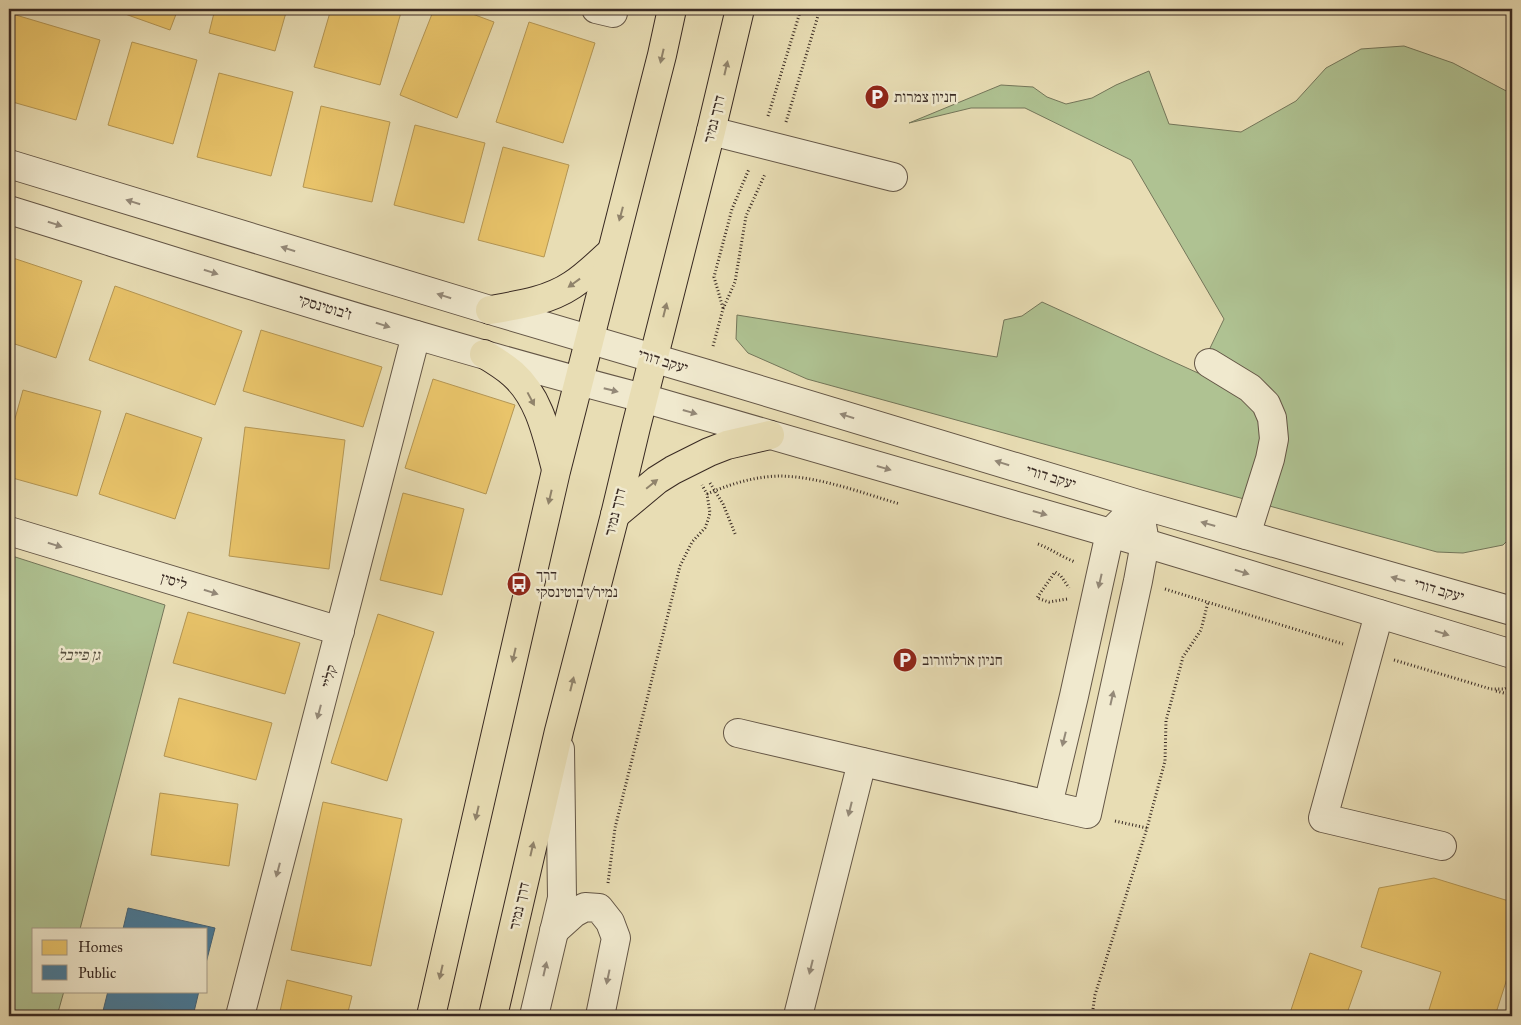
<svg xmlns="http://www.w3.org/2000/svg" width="1521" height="1025" font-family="'IM FELL Great Primer','Frank Ruhl Libre',serif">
<rect width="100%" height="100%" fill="#e8ddb4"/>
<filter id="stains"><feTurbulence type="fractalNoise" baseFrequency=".004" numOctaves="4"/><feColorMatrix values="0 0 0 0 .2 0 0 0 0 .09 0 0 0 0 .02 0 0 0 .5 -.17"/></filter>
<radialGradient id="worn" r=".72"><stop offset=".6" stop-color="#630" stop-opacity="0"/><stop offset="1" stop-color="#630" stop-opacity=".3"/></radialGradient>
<g fill="#afc292" stroke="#74765a">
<path d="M1404 46 1453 63 1512 94V536L1503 545 1463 553 1437 552 807 379 748 353 736 339 737 315 997 357 1004 320 1022 316 1042 302 1198 373 1224 319 1131 160 1025 108H971L909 123 1001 85 1033 87 1047 97 1066 104 1092 98 1116 85 1149 71 1169 124 1241 132 1296 101 1326 68 1361 49Z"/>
<path d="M9 555 165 605 80 929H34V991H64L57 1016H9Z"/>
</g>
<g fill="#e9c46a" stroke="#b49654">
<path d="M111 9H178L170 30Z"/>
<path d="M215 9H287L275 51 209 33Z"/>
<path d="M331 9H402L380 85 314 67Z"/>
<path d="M434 9H459L494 22 457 118 400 95Z"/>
<path d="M9 13 100 40 76 120 9 101Z"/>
<path d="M529 22 595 43 563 143 496 122Z"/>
<path d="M132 42 197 60 173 144 108 125Z"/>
<path d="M219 73 293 92 271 176 197 157Z"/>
<path d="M321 106 390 122 372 202 303 187Z"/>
<path d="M415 125 485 143 464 223 394 205Z"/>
<path d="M503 147 569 165 544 257 478 240Z"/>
<path d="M10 257 82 281 56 358 9 342V261Z"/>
<path d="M115 286 242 331 215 405 89 360Z"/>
<path d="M261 330 382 367 363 427 243 391Z"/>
<path d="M433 379 515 405 486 494 405 468Z"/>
<path d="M23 390 101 411 77 496 9 477V440Z"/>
<path d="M126 413 202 438 175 519 99 494Z"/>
<path d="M245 427 345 440 329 569 229 556Z"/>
<path d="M403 493 464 509 442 595 380 580Z"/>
<path d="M188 612 300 643 285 694 173 663Z"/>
<path d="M378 614 434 632 387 781 331 763Z"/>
<path d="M179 698 272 723 256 780 164 756Z"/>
<path d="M160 793 238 804 229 866 151 855Z"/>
<path d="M323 802 402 819 371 966 291 950Z"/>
<path d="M1434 878 1512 902V963L1495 1016H1427L1441 972 1361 947 1379 888Z"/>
<path d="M1310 953 1362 971 1346 1016H1289Z"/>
<path d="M287 980 352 996 347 1016H279Z"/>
</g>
<g fill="#457b9d" stroke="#416278">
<path d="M128 908 215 928 206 963V929H123Z"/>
<path d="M108 991H199L193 1016H108L102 1015Z"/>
</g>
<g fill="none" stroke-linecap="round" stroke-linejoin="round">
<defs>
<g id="minor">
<path d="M596 9 613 13"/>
<path d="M711 131 893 177"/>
<path d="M9 164 490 310 707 374 1138 504 1512 611"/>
<path d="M9 210C219 275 430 343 643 398L1145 543 1512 654"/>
<path d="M1209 363 1250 388 1266 404 1272 418 1274 439 1270 459 1246 535"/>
<path d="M9 531 340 631"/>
<path d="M1379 614 1323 818 1442 846"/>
<path d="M738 733 1087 814 1138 581 1145 543 1142 525"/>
<path d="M1048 805 1074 696 1110 533 1123 520"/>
<path d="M554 931 574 913 585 907 599 908 610 922 616 938 600 1016"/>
<path d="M240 1016 416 335"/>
<path d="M534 1016 562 898 560 749"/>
<path d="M798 1016 862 762"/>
</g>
<g id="major">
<path d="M490 310C519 305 548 301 572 285 586 276 599 263 611 252"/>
<path d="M484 354C494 360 504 366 513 374 540 398 547 436 556 469"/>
<path d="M615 515 657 480 673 470 709 452 727 445 770 435"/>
<path d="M431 1016 556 471 662 55 672 9"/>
<path d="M493 1016 559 731 615 515 636 427 711 131 740 9"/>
</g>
</defs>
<use href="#minor" stroke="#645646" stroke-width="30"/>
<use href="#major" stroke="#382922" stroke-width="30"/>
<g stroke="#382922" stroke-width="3" stroke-dasharray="1 2.5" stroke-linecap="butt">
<path d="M768 116 801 9"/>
<path d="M786 122 820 9"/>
<path d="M723 308 714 277 732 209 749 169"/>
<path d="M713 346 723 309 735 282 746 216 765 174"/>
<path d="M710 483 723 504 736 536"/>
<path d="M707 494C730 484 756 476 781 476 821 477 862 493 900 504"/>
<path d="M1038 544C1051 549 1062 557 1075 562"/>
<path d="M1165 589 1343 644"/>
<path d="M1067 599 1049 602 1037 598 1055 572 1061 576 1069 588"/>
<path d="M1394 660 1491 689H1505L1512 685"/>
<path d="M1496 691 1512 695"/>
<path d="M1115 821 1147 828"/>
<path d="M608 883 615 828 680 566 692 542 705 528 708 520 710 513 707 494 702 485"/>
<path d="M1092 1016 1095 995 1147 828 1165 761 1166 721 1183 657 1201 630 1208 602"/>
</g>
<use href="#minor" stroke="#f0e9ce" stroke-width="28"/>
<use href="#major" stroke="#e8ddb4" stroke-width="28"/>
</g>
<defs><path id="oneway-solid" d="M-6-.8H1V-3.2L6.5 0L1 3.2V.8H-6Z" transform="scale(1.25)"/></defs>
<g fill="#90836b">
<use href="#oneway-solid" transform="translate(662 56) rotate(103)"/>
<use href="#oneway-solid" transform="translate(726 68) rotate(-77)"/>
<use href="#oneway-solid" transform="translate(621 214) rotate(105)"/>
<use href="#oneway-solid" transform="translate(574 283) rotate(144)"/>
<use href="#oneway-solid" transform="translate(665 310) rotate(-76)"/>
<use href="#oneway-solid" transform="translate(531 399) rotate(62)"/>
<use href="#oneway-solid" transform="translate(652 484) rotate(-39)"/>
<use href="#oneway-solid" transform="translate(550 497) rotate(103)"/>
<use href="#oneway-solid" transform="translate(514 655) rotate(103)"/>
<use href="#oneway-solid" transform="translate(572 684) rotate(-76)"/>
<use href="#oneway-solid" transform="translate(477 813) rotate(103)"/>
<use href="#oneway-solid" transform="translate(532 849) rotate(-77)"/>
<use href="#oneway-solid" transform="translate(441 972) rotate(103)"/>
</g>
<g fill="#948978">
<use href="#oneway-solid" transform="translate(133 202) rotate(-163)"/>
<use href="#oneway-solid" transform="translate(55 224) rotate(17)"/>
<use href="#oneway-solid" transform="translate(288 249) rotate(-163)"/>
<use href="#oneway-solid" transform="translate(211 272) rotate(17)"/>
<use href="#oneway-solid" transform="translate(444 296) rotate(-163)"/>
<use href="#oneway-solid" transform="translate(383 325) rotate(17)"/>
<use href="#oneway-solid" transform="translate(611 390) rotate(14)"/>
<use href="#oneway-solid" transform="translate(690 412) rotate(16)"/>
<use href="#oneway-solid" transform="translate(847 416) rotate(-163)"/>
<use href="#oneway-solid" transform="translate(1002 463) rotate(-163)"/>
<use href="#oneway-solid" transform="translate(884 468) rotate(16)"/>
<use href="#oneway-solid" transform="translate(1040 513) rotate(16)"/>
<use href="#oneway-solid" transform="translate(1208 524) rotate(-164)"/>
<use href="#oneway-solid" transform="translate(55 545) rotate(17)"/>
<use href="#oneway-solid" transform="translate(1242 572) rotate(17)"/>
<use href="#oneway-solid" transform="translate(1398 579) rotate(-164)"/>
<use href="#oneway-solid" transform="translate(1100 581) rotate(103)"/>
<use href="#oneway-solid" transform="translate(211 592) rotate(17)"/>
<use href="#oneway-solid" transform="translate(1442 633) rotate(17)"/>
<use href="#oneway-solid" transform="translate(1112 698) rotate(-77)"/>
<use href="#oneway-solid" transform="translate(319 712) rotate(105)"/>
<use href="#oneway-solid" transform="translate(1064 739) rotate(104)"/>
<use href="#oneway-solid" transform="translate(850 809) rotate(104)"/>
<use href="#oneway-solid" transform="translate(278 870) rotate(105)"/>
<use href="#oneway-solid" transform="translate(811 967) rotate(104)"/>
<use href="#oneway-solid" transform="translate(545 969) rotate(-77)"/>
<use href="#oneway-solid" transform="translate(608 977) rotate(102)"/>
</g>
<defs>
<symbol id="parking-disc" viewBox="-11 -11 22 22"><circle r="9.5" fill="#8f2418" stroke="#f0e9ce"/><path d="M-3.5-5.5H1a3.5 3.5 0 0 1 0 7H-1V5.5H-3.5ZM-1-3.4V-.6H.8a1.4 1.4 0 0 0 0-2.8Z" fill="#fff"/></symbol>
<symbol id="bus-disc" viewBox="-11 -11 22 22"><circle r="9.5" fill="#8f2418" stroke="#f0e9ce"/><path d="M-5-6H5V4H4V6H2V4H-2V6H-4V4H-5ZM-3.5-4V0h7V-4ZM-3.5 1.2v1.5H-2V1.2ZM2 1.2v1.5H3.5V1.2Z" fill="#fff"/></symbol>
</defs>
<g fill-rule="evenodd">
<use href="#parking-disc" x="863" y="83" width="28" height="28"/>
<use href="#bus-disc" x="505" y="570" width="28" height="28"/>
<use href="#parking-disc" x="891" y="646" width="28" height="28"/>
</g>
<g text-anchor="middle" stroke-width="5" stroke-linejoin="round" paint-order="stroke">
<g font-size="15" fill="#382922" stroke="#f0e9ce" text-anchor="start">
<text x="894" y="102">חניון צמרות</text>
<text x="536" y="580">דרך<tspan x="536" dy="17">נמיר/ז׳בוטינסקי</tspan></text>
<text x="922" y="665">חניון ארלוזורוב</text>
</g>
<g font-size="15" fill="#382922" stroke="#f0e9ce">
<text transform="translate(714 119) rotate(-76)" y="5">דרך נמיר</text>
<text transform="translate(325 307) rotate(17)" y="5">ז'בוטינסקי</text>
<text transform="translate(663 361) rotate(17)" y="5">יעקב דורי</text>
<text transform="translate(1051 477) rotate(17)" y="5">יעקב דורי</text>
<text transform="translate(615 512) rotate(-76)" y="5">דרך נמיר</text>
<text transform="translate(174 581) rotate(17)" y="5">ליסין</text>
<text transform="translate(1439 590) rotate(16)" y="5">יעקב דורי</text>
<text transform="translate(329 676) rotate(-75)" y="5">קליי</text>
<text transform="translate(519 906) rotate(-77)" y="5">דרך נמיר</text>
</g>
<g font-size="15" font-style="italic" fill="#564f3e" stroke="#f0e9ce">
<text x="79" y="660">גן פייבל</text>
</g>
</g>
<rect width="1521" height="1025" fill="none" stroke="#e8ddb4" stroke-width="30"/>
<rect x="10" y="10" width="1501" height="1005" fill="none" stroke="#382922" stroke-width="2.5"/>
<rect x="15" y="15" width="1491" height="995" fill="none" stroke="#382922"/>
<rect x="32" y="928" width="175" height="65" fill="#f0e9ce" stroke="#a69c89"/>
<rect x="42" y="940" width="25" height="15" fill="#e9c46a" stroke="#a69c89"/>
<text x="78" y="952" font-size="15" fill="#382922">Homes</text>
<rect x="42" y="965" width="25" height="15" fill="#457b9d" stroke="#a69c89"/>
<text x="78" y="978" font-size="15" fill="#382922">Public</text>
<rect width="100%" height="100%" filter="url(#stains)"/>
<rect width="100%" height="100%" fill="url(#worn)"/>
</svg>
